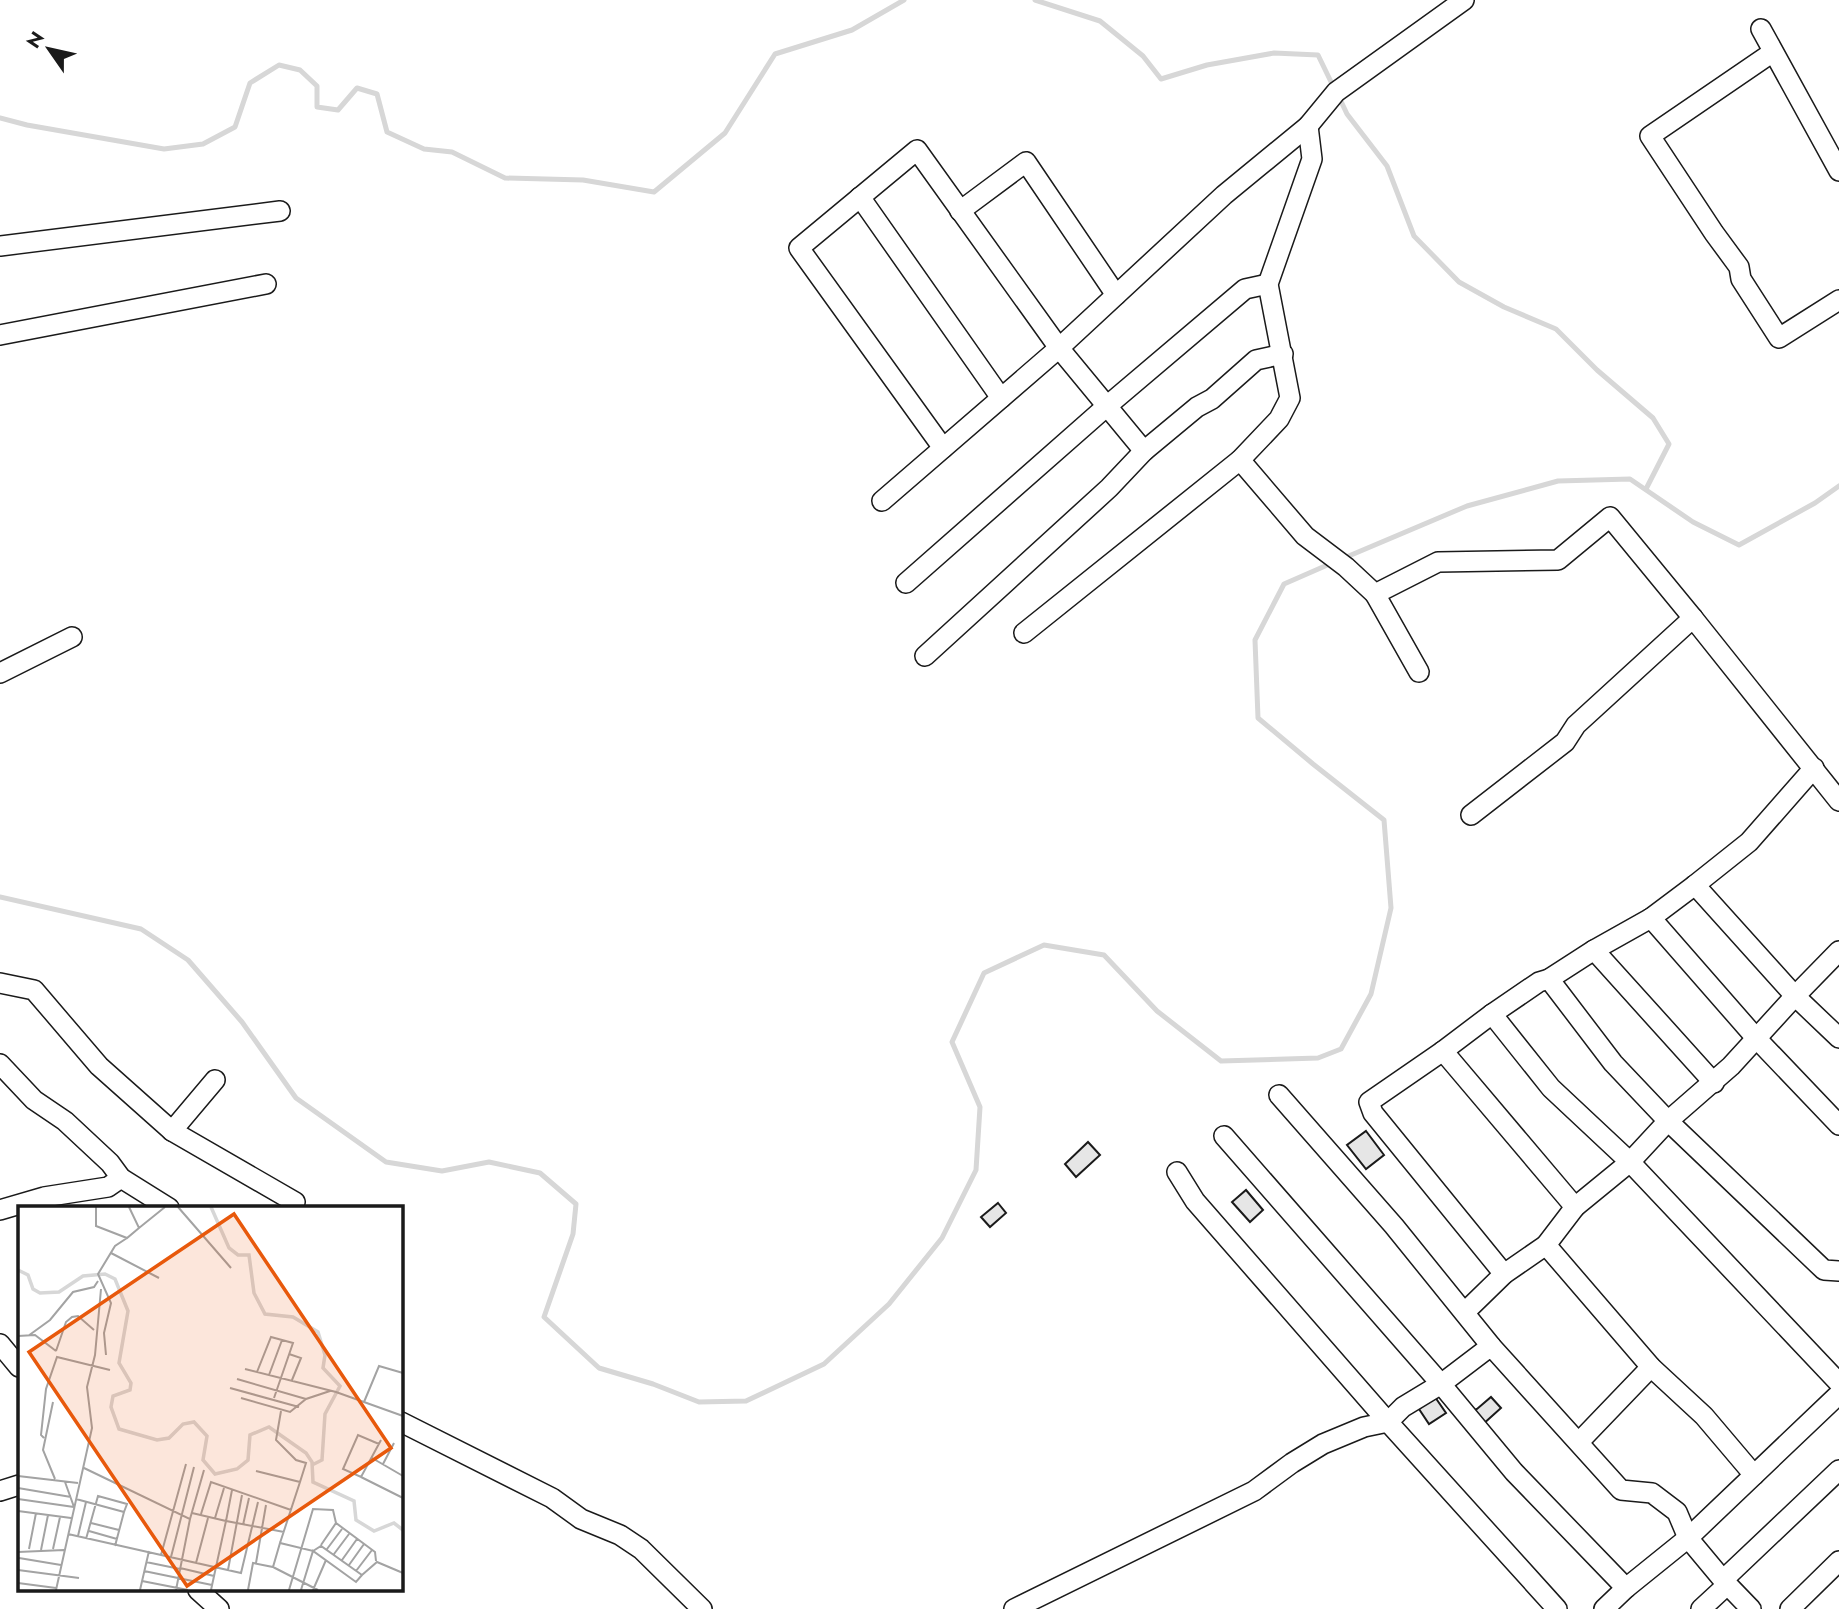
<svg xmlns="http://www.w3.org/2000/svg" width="1839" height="1609" font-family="Jost,sans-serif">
<rect width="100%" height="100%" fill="#fff"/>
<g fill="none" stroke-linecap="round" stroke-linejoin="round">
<g stroke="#d7d7d7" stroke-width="5">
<path d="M1035 0 1100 21 1143 56 1161 79 1207 65 1274 53 1318 55 1334 88"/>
<path d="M1339 97 1347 114 1387 166 1414 236 1459 282 1504 307 1556 329 1597 370 1653 418 1669 444 1646 489"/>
<path d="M0 118 27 125 164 149 203 144 235 127 250 83 279 65 300 70 317 86V107L338 110 357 88 377 94 387 132 424 149 452 152 505 178 583 180 654 192 725 133 775 54 852 30 904 0"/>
<path d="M1344 558 1467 506 1558 481 1630 479 1693 522 1739 545 1815 503 1839 486"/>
<path d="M0 897 141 929 188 960 242 1022 296 1098 386 1162 442 1171 489 1162 540 1173 576 1204 573 1234 544 1317 599 1368 653 1384 699 1402 746 1401 824 1364 889 1304 942 1238 976 1170 980 1107 952 1042 984 973 1044 945 1104 955 1157 1011 1221 1061 1318 1058 1341 1049 1371 994 1391 908 1384 820 1313 764 1258 718 1255 640 1284 584 1332 563"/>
</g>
</g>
<g fill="#e6e6e6" stroke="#1a1a1a" stroke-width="2">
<path d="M1366 1131 1384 1155 1366 1169 1347 1145Z"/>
<path d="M1088 1142 1100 1155 1076 1177 1065 1164Z"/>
<path d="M1246 1190 1263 1210 1250 1222 1232 1202Z"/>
<path d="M998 1203 1006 1213 990 1227 981 1217Z"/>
<path d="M1435 1397 1446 1413 1429 1424 1419 1409Z"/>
<path d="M1491 1397 1501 1408 1482 1425 1470 1412 1477 1409Z"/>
</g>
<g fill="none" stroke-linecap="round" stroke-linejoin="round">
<defs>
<g id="minor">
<path d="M1761 29 1839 171"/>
<path d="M1773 52 1650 136 1714 233 1739 267 1741 279 1779 338 1839 300"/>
<path d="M860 197 1001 398"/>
<path d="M960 211 1026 162 1116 295"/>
<path d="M0 246 280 211"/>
<path d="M0 335 266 284"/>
<path d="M943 448 799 248 917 150 1059 348 1144 451"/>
<path d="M1240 460 1305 536 1346 567 1375 594 1438 562 1558 560 1610 517 1693 618"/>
<path d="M882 501 1059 348 1224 195 1308 126 1336 92 1464 0"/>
<path d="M906 583 1107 406 1245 289 1268 284"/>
<path d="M1375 594 1419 672"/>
<path d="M1024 633 1240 460 1279 419 1290 398 1268 284 1312 159 1308 126"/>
<path d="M925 656 1109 488 1144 451 1197 407 1212 399 1256 360 1283 354"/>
<path d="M0 673 72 637"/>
<path d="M1471 815 1565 742 1576 725 1693 618 1839 801"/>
<path d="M1695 885 1795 996 1839 1038"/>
<path d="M1651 918 1756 1038 1839 1125"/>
<path d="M1594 950 1714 1083"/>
<path d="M1839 951 1795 996 1731 1066 1668 1121 1630 1162 1839 1383"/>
<path d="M1549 979 1613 1063 1668 1121 1824 1270 1839 1271"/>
<path d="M0 983 34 990 99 1066 172 1131 295 1202"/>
<path d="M1443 1051 1575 1207"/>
<path d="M0 1064 34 1100 65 1121 110 1163 121 1178 169 1208"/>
<path d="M1279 1095 1394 1226 1491 1346"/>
<path d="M172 1131 215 1080"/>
<path d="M1224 1136 1441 1384 1514 1472 1626 1588"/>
<path d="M1177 1172 1195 1201 1388 1422 1557 1609"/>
<path d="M0 1210 44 1197 108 1187 121 1178"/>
<path d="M1546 1245 1651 1367 1704 1416 1754 1475"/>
<path d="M1504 1274 1373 1113 1369 1102 1443 1051 1492 1014 1539 982 1549 979 1594 950 1651 918 1695 885 1749 842 1814 768"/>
<path d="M1465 1312 1504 1274 1546 1245 1575 1207 1630 1162 1551 1088 1492 1014"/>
<path d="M0 1344 19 1367"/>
<path d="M401 1422 552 1498 581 1519 620 1535 641 1549 702 1609"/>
<path d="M1579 1442 1651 1367"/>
<path d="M0 1491 19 1485"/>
<path d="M1723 1580 1839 1470"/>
<path d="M198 1590 219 1609"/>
<path d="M1014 1609 1254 1491 1292 1463 1323 1444 1364 1427 1388 1422 1403 1407 1441 1384 1491 1346 1621 1490 1652 1493 1677 1512 1688 1538 1723 1580 1751 1609"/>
<path d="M1604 1609 1626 1588 1688 1538 1839 1394"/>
<path d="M1701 1609 1727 1585"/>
<path d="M1790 1609 1839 1561"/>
</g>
</defs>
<use href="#minor" stroke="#1a1a1a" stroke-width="22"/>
<use href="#minor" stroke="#fff" stroke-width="19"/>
</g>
<g transform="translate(18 1206)">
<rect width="385" height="385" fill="#fff"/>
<path fill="none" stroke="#d7d7d7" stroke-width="3.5" d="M193 1 211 42 220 49H231L236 87 247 108 275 111 300 126 307 149 305 162 322 180 307 208 304 254 294 259M0 64 10 69 15 83 22 87 41 86 65 70 87 68 97 73 110 105 101 157 113 177 112 184 95 190 93 201 101 223 139 234 151 232 165 218 176 216 189 230 185 254 197 268 219 263 230 254 232 229 251 221 288 247 294 256 295 276 336 295 338 314 356 325 376 317 385 324"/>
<path fill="none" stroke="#a3a3a3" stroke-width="2" d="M78 1V20L109 32 121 22M111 1 121 22 147 1M160 1 213 62M93 47 141 72M0 130 17 129 38 145M10 130 32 114 55 86 76 81 80 75M38 145 48 116 54 111 60 110 76 124M271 148 283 152 274 174M88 149 86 127 93 97 80 68 97 40 109 32M227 163 318 186 385 210M239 166 253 131 275 137 256 192M251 169 264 134M219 173 288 193M212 182 281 201M223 192 272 206 288 193 312 185M35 196 25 244 37 273M346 196 361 160 385 167M263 205 258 234 278 254 288 257 282 276M26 232 23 229 28 183 39 151 92 164M361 238 340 229 325 263 343 271 363 234M354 252 385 270M365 258 376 237M66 262 172 313 158 384M238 265 282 276 262 337M0 270 60 277M343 271 385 292M0 282 53 291M0 293 56 301 47 276M58 293 106 306 97 340M0 305 53 312M174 307 208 315 214 284M183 308 193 276 273 304M197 312 206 282M172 313 186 264M73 317 101 324M225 319 231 292M71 325 99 333M50 328 223 367 240 296M60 330 68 296M68 333 80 290 109 298 106 306M303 339 318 317 357 346 358 355M11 343 18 307M35 343 42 311M309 343 324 323M23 344 30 309M0 346 46 344M316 348 331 328M143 349 168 258M153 351 176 261M1 352 43 359M324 354 339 333M128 356 162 363M178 357 190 312M238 357 248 299M331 359 346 338M255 361 300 384M162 362 196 370M0 364 61 372M210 364 224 289M126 365 194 379M338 365 354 344M124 375 170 384M0 377 38 382M38 384 74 222 69 181 77 149 83 83M122 384 131 345M193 384 208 315 266 326M230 384 235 357 255 361 262 337 295 345 303 340 344 369 359 356 385 367M271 384 295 303 315 304 318 317M283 384 295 345 338 376 344 369M295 384 308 354"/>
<path fill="#e8590c" fill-opacity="0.15" stroke="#e8590c" stroke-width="3.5" d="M216 8 373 242 169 380 11 146Z"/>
<rect width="385" height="385" fill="none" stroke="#1a1a1a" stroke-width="3.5"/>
</g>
<g transform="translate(49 49) rotate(304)" stroke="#ffffff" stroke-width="5" paint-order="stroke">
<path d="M0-5L12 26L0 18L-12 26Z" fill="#1a1a1a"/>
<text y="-10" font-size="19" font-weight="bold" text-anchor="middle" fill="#1a1a1a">N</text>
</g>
</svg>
